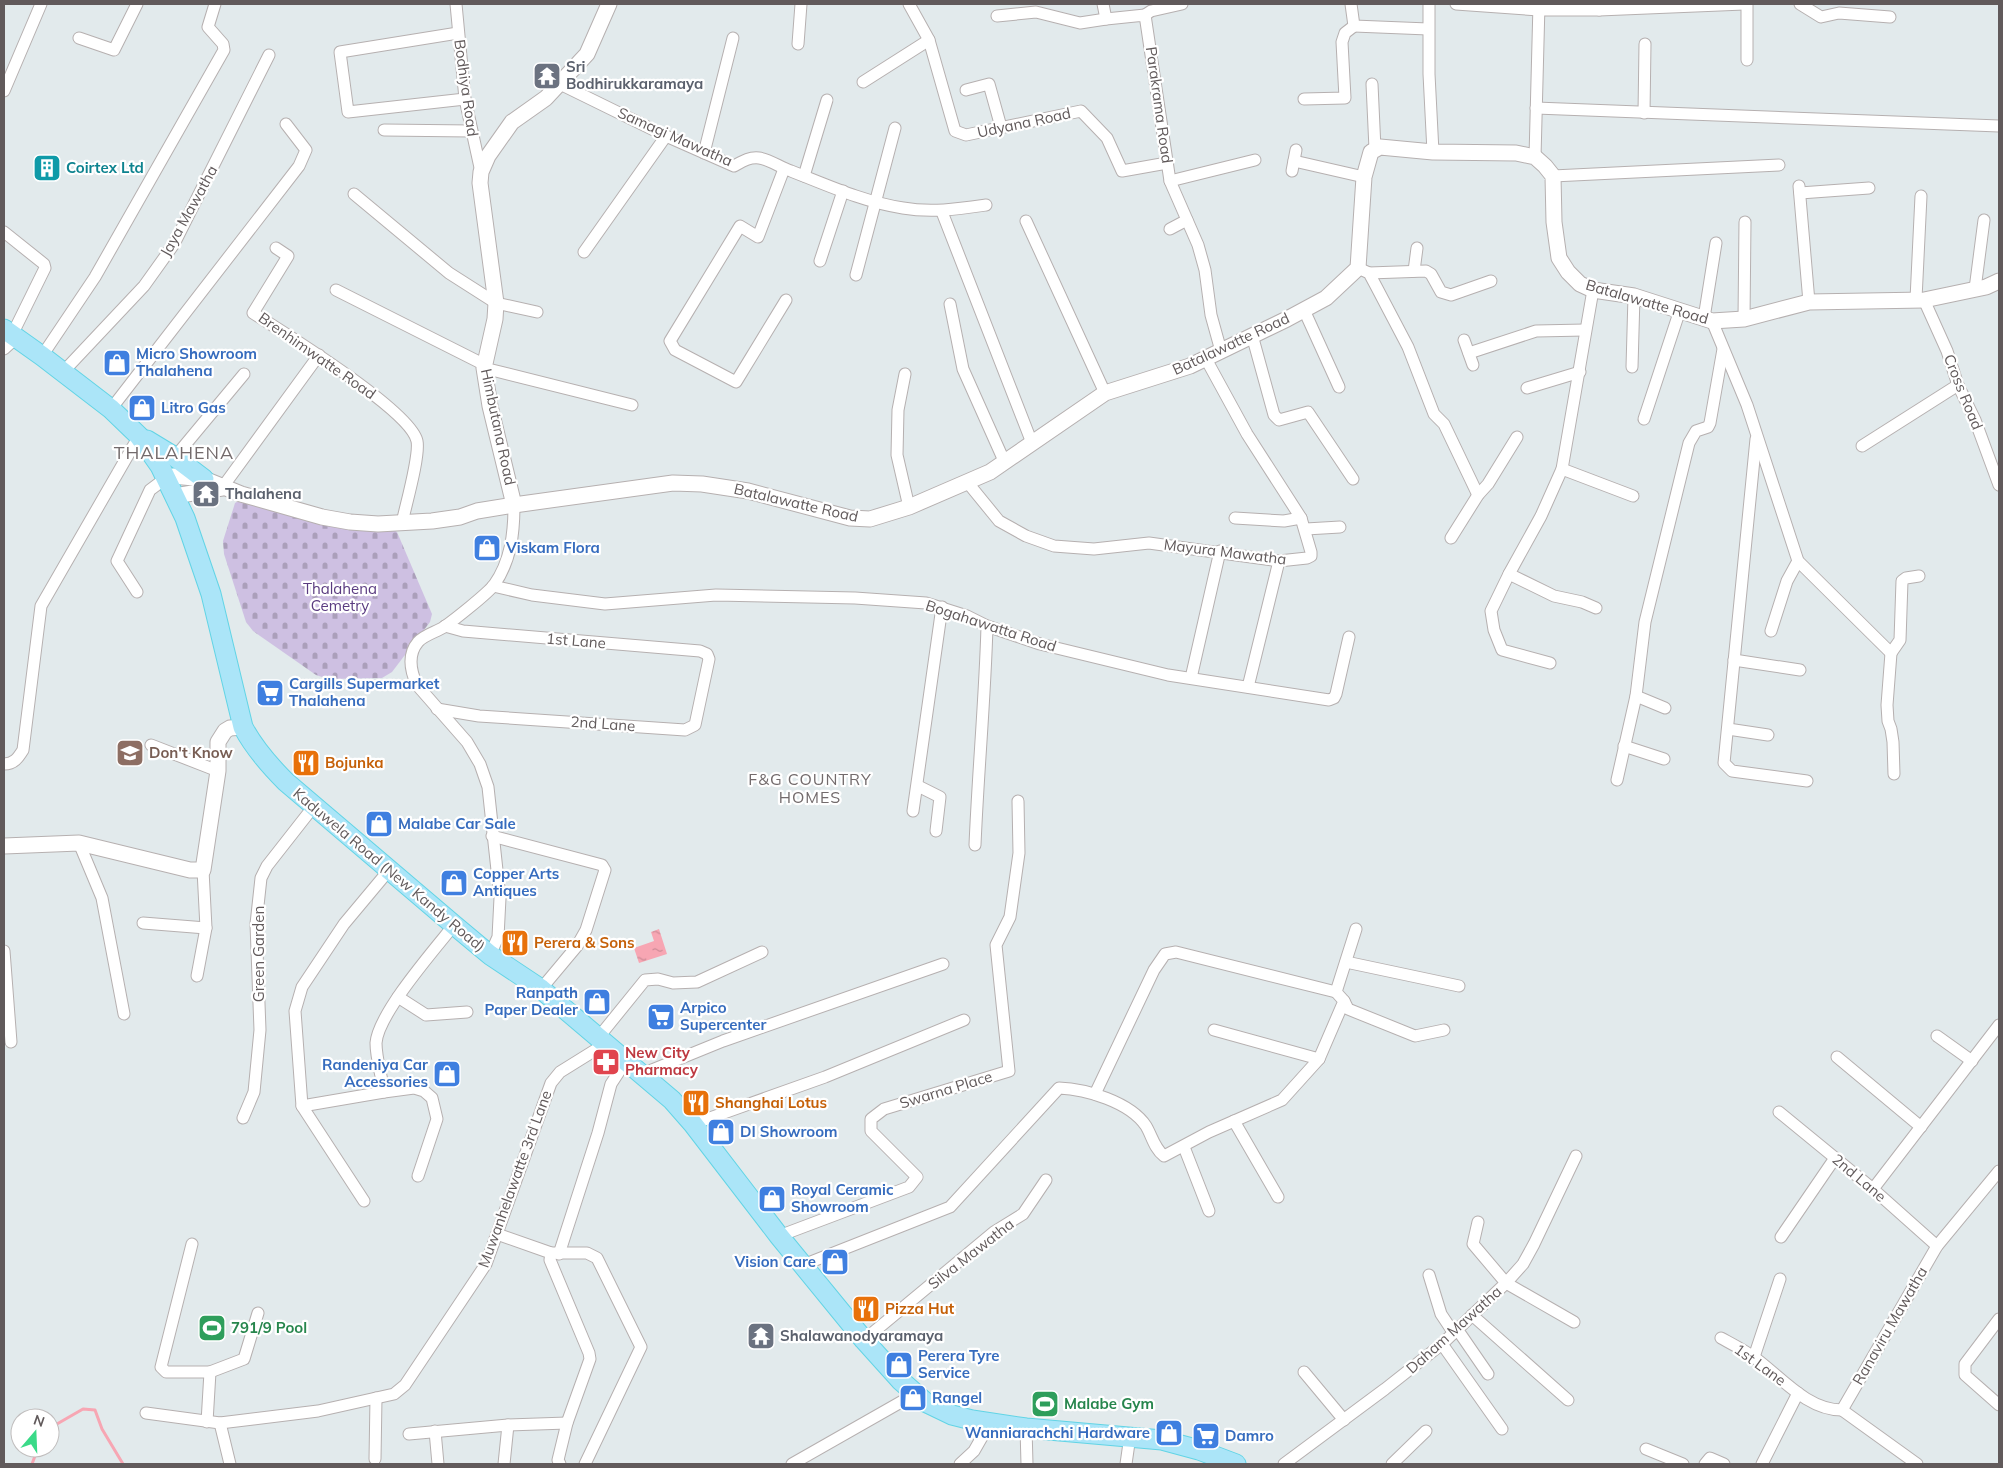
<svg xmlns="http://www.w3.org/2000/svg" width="2003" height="1468" font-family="Mulish,sans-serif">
<defs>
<pattern id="cemetery-stones" width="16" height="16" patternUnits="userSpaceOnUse" patternTransform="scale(1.25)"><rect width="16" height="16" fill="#cec0e2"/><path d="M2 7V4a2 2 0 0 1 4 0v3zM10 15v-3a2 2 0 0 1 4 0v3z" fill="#ab9fba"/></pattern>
<pattern id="water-ripples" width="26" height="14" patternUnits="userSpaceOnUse" patternTransform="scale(1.25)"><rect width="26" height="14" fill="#f7a6b3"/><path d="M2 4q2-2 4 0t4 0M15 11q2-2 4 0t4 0" fill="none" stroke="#cb8a95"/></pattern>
</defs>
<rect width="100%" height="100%" fill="#e2eaec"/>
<path fill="url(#cemetery-stones)" d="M244 498 389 527 397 532 432 614 430 622 392 672 382 678 328 679 316 675 253 631 246 622 224 554 223 541 235 503Z"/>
<g fill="url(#water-ripples)">
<path d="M659 929 667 954 639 963 634 948 654 941 651 932Z"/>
<path d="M211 1317 219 1320 213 1338 205 1336Z"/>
</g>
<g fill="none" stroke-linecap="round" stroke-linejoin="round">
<g stroke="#f7a6b3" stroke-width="3">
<path d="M50 1428 83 1409 95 1410 102 1429 123 1464"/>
<path d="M32 1464 38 1448"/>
</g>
<defs>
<g id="minor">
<path d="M456 4 465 99 481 172"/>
<path d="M909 4 929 40 955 131 966 135 1081 111 1107 138 1122 171 1167 163"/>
<path d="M1103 4 1106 19 1145 15 1170 181 1198 245 1205 270 1211 315 1221 351"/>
<path d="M1351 4 1354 26 1428 29"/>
<path d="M1429 4V74L1433 152"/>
<path d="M1456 4 1539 10H1599L1601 4"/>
<path d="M1747 4V60"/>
<path d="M1800 4 1821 17 1839 13 1890 17"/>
<path d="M1599 10 1744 4"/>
<path d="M1145 15 1151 11 1182 4"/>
<path d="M997 16 1036 12 1080 23 1106 19"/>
<path d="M458 33 340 52 348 112 465 99"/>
<path d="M79 38 114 50 137 4"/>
<path d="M798 44 801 4"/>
<path d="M863 82 929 40"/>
<path d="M560 84 666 136 734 166C743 161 749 157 759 158 769 159 781 168 791 171 827 185 864 202 903 208 931 213 958 209 986 205"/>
<path d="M1372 84 1375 149"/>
<path d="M966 90 989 84 1001 127"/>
<path d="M4 91 41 4"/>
<path d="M1304 99 1345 98 1342 42 1345 33 1354 26"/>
<path d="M1536 108 1999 126"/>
<path d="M1644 113 1645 44"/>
<path d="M384 130 471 131"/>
<path d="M704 153 733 38"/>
<path d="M1535 157 1539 4"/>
<path d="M1294 161 1364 177"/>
<path d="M784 169 758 237 740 226 670 341 675 350 736 382 786 300"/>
<path d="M1292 171 1296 150"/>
<path d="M804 176 827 100"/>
<path d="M1553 176 1779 165"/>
<path d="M1170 181 1255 160"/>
<path d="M1799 186 1809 302"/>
<path d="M1800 193 1869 188"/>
<path d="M354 194 449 273 496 303 537 312"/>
<path d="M942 212 1032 443"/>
<path d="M1026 221 1105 393"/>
<path d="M1170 229 1187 220"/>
<path d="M4 232 44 264 45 268 12 335"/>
<path d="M276 248 288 256 253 313C283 332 411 411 417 441 420 456 406 504 402 523"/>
<path d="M584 252 666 136"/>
<path d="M820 261 843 191"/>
<path d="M1358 268 1369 273 1377 288 1408 347 1434 414 1444 424 1478 495"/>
<path d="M1414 271 1417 248"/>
<path d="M1369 273 1426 271 1431 274 1441 292 1451 295 1491 281"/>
<path d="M856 275 895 128"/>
<path d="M1975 289 1984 220"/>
<path d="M336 290 483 364"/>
<path d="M1916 299 1921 196"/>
<path d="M1924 300 1947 351 1958 385 1975 420 1999 485"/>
<path d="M950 304 963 369 1005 463"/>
<path d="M1304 310 1339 387"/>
<path d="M1704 318 1716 243"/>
<path d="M1744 319 1745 222"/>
<path d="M1712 321 1747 405 1798 561 1891 653 1900 640 1902 581 1906 578 1919 576"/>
<path d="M1252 335 1274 415 1279 420 1308 412 1353 479"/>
<path d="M1464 340 1473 365"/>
<path d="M4 349 16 338"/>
<path d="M1469 353 1536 331 1585 330"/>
<path d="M42 356 95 277 224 50 223 44 208 27 215 4"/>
<path d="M1632 367 1634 296"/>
<path d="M484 368 632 405"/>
<path d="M63 372 144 286 174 244 269 55"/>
<path d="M905 374 898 410 897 455 909 507"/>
<path d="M1527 388 1580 372"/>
<path d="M111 409 299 166 306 150 286 124"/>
<path d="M1644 419 1680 310"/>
<path d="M1756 439 1724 763 1732 771 1807 781"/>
<path d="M1862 446 1958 385"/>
<path d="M175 457 244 374"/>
<path d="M1562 469 1633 496"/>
<path d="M968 483 999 521 1026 536 1054 546 1094 549 1149 543 1279 561 1307 558 1311 556V552L1301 518 1247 434 1206 359"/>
<path d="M222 488 319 355"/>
<path d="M1235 518 1284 521 1301 518"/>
<path d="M1306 529 1340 527"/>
<path d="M1451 538 1478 495 1488 484 1517 437"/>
<path d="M1509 574 1554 596 1582 602 1596 608"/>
<path d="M493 586 532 595 605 604 716 595 855 598 926 603 967 616 987 626 1040 644 1168 675 1329 700 1334 698 1336 694 1349 637"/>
<path d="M137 592 117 561 150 490 166 478"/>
<path d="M1771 631 1787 581 1798 561"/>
<path d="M1891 653 1887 705 1888 721 1891 729 1893 742 1894 774"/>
<path d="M1734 660 1800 670"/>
<path d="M1550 663 1502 650 1494 630 1491 611 1509 574 1541 516 1562 469 1593 290"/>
<path d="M1191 678 1220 551"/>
<path d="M1248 687 1279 561"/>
<path d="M1636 696 1665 708"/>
<path d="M437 709 479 716 685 730 695 725 709 659 707 654 700 651 463 631 445 626"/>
<path d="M1728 729 1768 735"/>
<path d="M151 745 218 771"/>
<path d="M1624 746 1664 759"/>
<path d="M4 764C14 764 18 758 23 750L41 606 139 436"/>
<path d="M1617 780 1636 696 1645 622 1689 443 1696 431 1708 427 1710 423 1723 349"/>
<path d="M918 786 940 797 936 831"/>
<path d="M913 811 942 607"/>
<path d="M492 836 602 865 605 870 586 930 577 946 541 989"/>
<path d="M79 843 102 898 124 1014"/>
<path d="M975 845C978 772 985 699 987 626"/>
<path d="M143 923 206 928"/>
<path d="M4 951 11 1042"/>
<path d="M490 955 498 937 500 898 488 787 480 764 467 742 417 685C411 672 407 655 418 642 424 635 436 632 444 627 454 620 487 594 494 585 511 561 514 533 514 505"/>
<path d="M1346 962 1459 986"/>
<path d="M197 976 206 928 203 870"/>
<path d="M398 997 426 1015 467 1012"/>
<path d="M1344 1001 1348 1009 1415 1036 1444 1030"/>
<path d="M1214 1030 1319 1059"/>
<path d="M1937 1036 1972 1061"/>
<path d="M598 1038 645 980 658 979 673 983 697 982 762 952"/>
<path d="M1837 1057 1921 1127"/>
<path d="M642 1074 723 1041 943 964"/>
<path d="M384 1092 414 1088 424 1091 432 1098 437 1119 418 1176"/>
<path d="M1095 1094 1154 970 1165 954 1176 952 1336 992"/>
<path d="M302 1106 384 1092C382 1077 376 1059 376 1043 378 1014 434 950 454 925"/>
<path d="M1779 1112 1873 1189 1937 1246"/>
<path d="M243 1118 254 1092 260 1030 256 924 261 878 267 866 314 806"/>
<path d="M1234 1121 1278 1197"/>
<path d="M693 1124 825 1077 964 1020"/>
<path d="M1184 1147 1209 1211"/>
<path d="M1873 1189 1999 1025"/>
<path d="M364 1201 302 1106 295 1011 302 987 344 924 390 869"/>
<path d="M1478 1222 1473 1244 1506 1283 1574 1322"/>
<path d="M497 1234 551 1253H587L597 1258 641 1347 585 1464"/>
<path d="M779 1236 909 1187 917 1177 871 1131V1119L884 1109 1009 1071 996 945 1010 917 1019 853 1018 801"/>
<path d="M1781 1237 1835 1158"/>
<path d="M192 1244 161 1367 166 1372H210L207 1422"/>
<path d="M551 1253 550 1260 589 1353 590 1359 567 1423 558 1460 560 1464"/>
<path d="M559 1254 598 1133 611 1084 626 1061"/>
<path d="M803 1265 950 1207 1059 1088C1086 1089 1130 1102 1146 1126 1152 1136 1154 1148 1164 1156L1209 1132 1282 1100 1319 1059 1344 1001 1336 992 1356 929"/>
<path d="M1429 1275 1441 1314 1453 1332"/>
<path d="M1472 1315 1568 1400"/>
<path d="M1999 1319 1965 1364V1375L1999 1405"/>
<path d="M1457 1329 1488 1374"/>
<path d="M1721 1338C1732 1344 1744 1350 1755 1358 1781 1377 1807 1410 1842 1410"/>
<path d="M864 1340 994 1232 1023 1214 1046 1180"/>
<path d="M1442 1344 1502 1429"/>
<path d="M1754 1357 1780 1279"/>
<path d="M210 1372 244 1359 258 1313"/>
<path d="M1304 1372 1344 1420"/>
<path d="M146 1413 220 1423 318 1411 394 1394 405 1385 486 1264 551 1083 560 1072 605 1044"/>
<path d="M220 1423 230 1464"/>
<path d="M1026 1428 1027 1464"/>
<path d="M435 1431 438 1464"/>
<path d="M409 1434 508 1425 567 1423"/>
<path d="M1646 1449 1683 1464"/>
<path d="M375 1459 376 1398"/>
<path d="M504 1464 508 1425"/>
<path d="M792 1464 915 1394"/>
<path d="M960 1464 974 1451 990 1423"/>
<path d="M1126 1464 1130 1436"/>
<path d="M1284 1464 1385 1389 1442 1344 1506 1283 1523 1264 1534 1244 1576 1156"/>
<path d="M1392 1464 1426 1431"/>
<path d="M1705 1464 1710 1458 1724 1464"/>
<path d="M1762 1464 1798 1393"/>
<path d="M1917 1464 1842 1410 1937 1246 1999 1171"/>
</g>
<g id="tertiary">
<path d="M166 478 173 476 204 479 241 494 322 517 350 522 378 524 432 521 460 517 477 511 514 505 673 483 702 484 748 491 850 518 870 519 909 507 990 472 1105 393 1190 366 1287 319 1326 298 1358 268 1364 177 1371 152 1380 147 1433 152 1516 153 1535 157 1545 166 1553 176 1554 222 1559 258 1568 272 1580 284 1593 290 1634 296 1712 321 1744 319 1809 302 1924 300 1986 287 1999 281"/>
<path d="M175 496 222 488"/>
<path d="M514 505 490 406 484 368 495 319 496 303 480 183 481 172 488 156 512 122 546 98 587 54 609 4"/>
<path d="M4 846 79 843 190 870H203L218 771V742L225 731 230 728 243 727"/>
</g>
<g id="primary">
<path d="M4 329 42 356 111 409 139 436 160 466 185 518 211 594 243 727C254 748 269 765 286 782L454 925 490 955 541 989 672 1100 693 1124 779 1236 864 1340 900 1380 925 1402 952 1415 972 1420 1026 1428 1162 1440 1199 1450 1236 1464"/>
<path d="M147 440 175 457 204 479"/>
</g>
</defs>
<use href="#minor" stroke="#b6b0b0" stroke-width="13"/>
<use href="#tertiary" stroke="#b6b0b0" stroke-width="17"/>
<use href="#primary" stroke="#62d4e5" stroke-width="21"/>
<use href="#minor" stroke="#fff" stroke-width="11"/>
<use href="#tertiary" stroke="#fff" stroke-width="15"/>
<use href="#primary" stroke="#abe5f8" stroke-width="19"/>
</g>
<defs>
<symbol id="temple-square" viewBox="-11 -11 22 22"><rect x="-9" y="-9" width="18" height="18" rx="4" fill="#6b7280" stroke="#fff"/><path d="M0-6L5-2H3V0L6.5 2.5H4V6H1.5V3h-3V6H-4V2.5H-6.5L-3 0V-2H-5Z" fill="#fff"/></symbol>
<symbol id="building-square" viewBox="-11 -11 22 22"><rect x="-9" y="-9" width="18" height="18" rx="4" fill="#0f9aa8" stroke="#fff"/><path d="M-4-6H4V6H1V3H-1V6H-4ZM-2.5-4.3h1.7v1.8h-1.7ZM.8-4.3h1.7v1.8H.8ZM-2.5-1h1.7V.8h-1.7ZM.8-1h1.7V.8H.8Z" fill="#fff"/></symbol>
<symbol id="shop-square" viewBox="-11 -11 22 22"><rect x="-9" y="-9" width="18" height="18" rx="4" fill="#3f7fe0" stroke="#fff"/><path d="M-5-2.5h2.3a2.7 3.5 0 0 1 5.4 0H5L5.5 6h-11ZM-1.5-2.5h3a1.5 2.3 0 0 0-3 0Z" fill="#fff"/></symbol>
<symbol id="supermarket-square" viewBox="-11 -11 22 22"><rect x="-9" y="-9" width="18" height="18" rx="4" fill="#3f7fe0" stroke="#fff"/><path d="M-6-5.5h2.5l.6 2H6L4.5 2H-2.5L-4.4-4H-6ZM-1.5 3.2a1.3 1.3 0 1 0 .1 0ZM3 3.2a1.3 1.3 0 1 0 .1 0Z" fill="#fff"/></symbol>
<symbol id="school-square" viewBox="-11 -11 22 22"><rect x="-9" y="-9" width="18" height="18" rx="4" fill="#8d6e63" stroke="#fff"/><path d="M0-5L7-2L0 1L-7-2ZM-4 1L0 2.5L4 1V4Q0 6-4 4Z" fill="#fff"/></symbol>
<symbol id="restaurant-square" viewBox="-11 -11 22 22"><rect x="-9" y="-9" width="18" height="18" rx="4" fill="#e8710a" stroke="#fff"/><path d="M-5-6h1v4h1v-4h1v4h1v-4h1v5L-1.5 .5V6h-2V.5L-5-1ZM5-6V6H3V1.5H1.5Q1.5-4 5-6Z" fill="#fff"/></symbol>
<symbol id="pharmacy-square" viewBox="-11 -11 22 22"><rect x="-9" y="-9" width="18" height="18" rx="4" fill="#e0444e" stroke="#fff"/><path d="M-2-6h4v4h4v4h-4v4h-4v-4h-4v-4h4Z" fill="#fff"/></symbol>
<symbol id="stadium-square" viewBox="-11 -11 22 22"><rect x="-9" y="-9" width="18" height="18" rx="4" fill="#2e9e5b" stroke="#fff"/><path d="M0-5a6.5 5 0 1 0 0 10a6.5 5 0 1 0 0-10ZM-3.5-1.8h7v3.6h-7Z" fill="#fff"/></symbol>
</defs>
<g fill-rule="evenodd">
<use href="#temple-square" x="531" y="60" width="32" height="32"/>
<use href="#building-square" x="31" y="152" width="32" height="32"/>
<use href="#shop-square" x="101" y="347" width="32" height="32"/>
<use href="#shop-square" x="126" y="392" width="32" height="32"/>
<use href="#temple-square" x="190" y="478" width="32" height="32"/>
<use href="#shop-square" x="471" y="532" width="32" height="32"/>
<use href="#supermarket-square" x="254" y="677" width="32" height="32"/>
<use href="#school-square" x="114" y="737" width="32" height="32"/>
<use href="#restaurant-square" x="290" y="747" width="32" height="32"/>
<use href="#shop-square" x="363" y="808" width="32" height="32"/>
<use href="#shop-square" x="438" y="867" width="32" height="32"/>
<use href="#restaurant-square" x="499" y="927" width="32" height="32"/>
<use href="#shop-square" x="581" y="986" width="32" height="32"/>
<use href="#supermarket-square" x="645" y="1001" width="32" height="32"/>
<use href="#pharmacy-square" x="590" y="1046" width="32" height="32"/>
<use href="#shop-square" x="431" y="1058" width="32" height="32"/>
<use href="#restaurant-square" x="680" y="1087" width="32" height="32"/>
<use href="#shop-square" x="705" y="1116" width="32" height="32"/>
<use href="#shop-square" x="756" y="1183" width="32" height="32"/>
<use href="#shop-square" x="819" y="1246" width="32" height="32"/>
<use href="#restaurant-square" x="850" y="1293" width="32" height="32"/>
<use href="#stadium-square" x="196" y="1312" width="32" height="32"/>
<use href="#temple-square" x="745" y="1320" width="32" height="32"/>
<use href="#shop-square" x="883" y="1349" width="32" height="32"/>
<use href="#shop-square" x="897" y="1382" width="32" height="32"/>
<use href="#stadium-square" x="1029" y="1388" width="32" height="32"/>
<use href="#shop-square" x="1153" y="1417" width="32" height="32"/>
<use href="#supermarket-square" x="1190" y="1420" width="32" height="32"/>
</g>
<g text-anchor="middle" stroke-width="4.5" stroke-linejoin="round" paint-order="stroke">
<g font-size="15" font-weight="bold" fill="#5b616d" stroke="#fff" text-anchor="start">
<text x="566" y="72">Sri<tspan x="566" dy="17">Bodhirukkaramaya</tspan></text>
<text x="225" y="499">Thalahena</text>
<text x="780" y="1341">Shalawanodyaramaya</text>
</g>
<g font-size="15" fill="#615a5b" stroke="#fff">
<text transform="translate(466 88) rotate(82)" y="5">Bodhiya Road</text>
<text transform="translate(1159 105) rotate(82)" y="5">Parakrama Road</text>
<text transform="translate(1024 123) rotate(-12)" y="5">Udyana Road</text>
<text transform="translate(675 137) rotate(24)" y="5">Samagi Mawatha</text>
<text transform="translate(189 211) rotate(-61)" y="5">Jaya Mawatha</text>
<text transform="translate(1647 302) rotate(16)" y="5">Batalawatte Road</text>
<text transform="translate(1231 344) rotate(-25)" y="5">Batalawatte Road</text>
<text transform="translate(317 356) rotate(35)" y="5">Brenhimwatte Road</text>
<text transform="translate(1963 392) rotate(68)" y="5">Cross Road</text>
<text transform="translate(498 427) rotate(78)" y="5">Himbutana Road</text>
<text transform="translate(796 503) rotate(13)" y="5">Batalawatte Road</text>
<text transform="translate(1225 552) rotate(7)" y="5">Mayura Mawatha</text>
<text transform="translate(991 626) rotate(18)" y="5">Bogahawatta Road</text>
<text transform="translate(576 641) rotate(5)" y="5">1st Lane</text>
<text transform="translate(603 724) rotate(4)" y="5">2nd Lane</text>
<text transform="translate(389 870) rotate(40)" y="5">Kaduwela Road (New Kandy Road)</text>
<text transform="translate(259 954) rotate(-90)" y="5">Green Garden</text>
<text transform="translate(946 1090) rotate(-17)" y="5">Swarna Place</text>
<text transform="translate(1859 1178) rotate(40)" y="5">2nd Lane</text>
<text transform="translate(515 1179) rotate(-70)" y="5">Muwanhelawatte 3rd Lane</text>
<text transform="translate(971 1254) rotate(-38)" y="5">Silva Mawatha</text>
<text transform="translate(1890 1326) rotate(-60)" y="5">Ranaviru Mawatha</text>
<text transform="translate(1454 1330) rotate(-42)" y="5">Daham Mawatha</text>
<text transform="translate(1760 1365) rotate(36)" y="5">1st Lane</text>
</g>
<g font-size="15" font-weight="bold" fill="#0d838f" stroke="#fff" text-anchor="start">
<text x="66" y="173">Coirtex Ltd</text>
</g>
<g font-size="15" font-weight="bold" fill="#366cbe" stroke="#fff" text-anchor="start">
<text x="136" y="359">Micro Showroom<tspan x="136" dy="17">Thalahena</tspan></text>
<text x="161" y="413">Litro Gas</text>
<text x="506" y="553">Viskam Flora</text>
<text x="289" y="689">Cargills Supermarket<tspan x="289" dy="17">Thalahena</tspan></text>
<text x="398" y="829">Malabe Car Sale</text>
<text x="473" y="879">Copper Arts<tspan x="473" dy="17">Antiques</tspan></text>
<text x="578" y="998" text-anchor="end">Ranpath<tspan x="578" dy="17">Paper Dealer</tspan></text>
<text x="680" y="1013">Arpico<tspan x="680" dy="17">Supercenter</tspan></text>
<text x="428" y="1070" text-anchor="end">Randeniya Car<tspan x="428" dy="17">Accessories</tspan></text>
<text x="740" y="1137">DI Showroom</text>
<text x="791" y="1195">Royal Ceramic<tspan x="791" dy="17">Showroom</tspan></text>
<text x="816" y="1267" text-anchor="end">Vision Care</text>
<text x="918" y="1361">Perera Tyre<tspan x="918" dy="17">Service</tspan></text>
<text x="932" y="1403">Rangel</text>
<text x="1150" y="1438" text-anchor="end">Wanniarachchi Hardware</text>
<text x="1225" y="1441">Damro</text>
</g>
<g font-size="15" fill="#5a3b80" stroke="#fff">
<text x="340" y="594">Thalahena<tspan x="340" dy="17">Cemetry</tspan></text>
</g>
<g font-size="15" font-weight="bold" fill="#785e54" stroke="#fff" text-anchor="start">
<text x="149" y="758">Don't Know</text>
</g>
<g font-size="15" font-weight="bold" fill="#c56008" stroke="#fff" text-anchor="start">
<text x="325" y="768">Bojunka</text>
<text x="534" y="948">Perera &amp; Sons</text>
<text x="715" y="1108">Shanghai Lotus</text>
<text x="885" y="1314">Pizza Hut</text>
</g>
<g font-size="15" font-weight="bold" fill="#be3a42" stroke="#fff" text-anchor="start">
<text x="625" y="1058">New City<tspan x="625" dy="17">Pharmacy</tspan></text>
</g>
<g font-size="15" font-weight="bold" fill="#27864d" stroke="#fff" text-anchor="start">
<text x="231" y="1333">791/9 Pool</text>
<text x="1064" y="1409">Malabe Gym</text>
</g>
<g font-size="16" letter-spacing="1" fill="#736b6c" stroke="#fff">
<text x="810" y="785">F&amp;G COUNTRY<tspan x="810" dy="18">HOMES</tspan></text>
</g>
<g font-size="18" letter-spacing="1" fill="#736b6c" stroke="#fff">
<text x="174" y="459">THALAHENA</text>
</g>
</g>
<rect width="2003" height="1468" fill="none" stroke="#615a5b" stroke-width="10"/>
<g transform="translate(35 1433) rotate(19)"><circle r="24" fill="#ffffff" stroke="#c0bdbd"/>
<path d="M0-4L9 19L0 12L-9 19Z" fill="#3ada88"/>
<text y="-8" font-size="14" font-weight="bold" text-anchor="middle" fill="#615a5b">N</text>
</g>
</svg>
